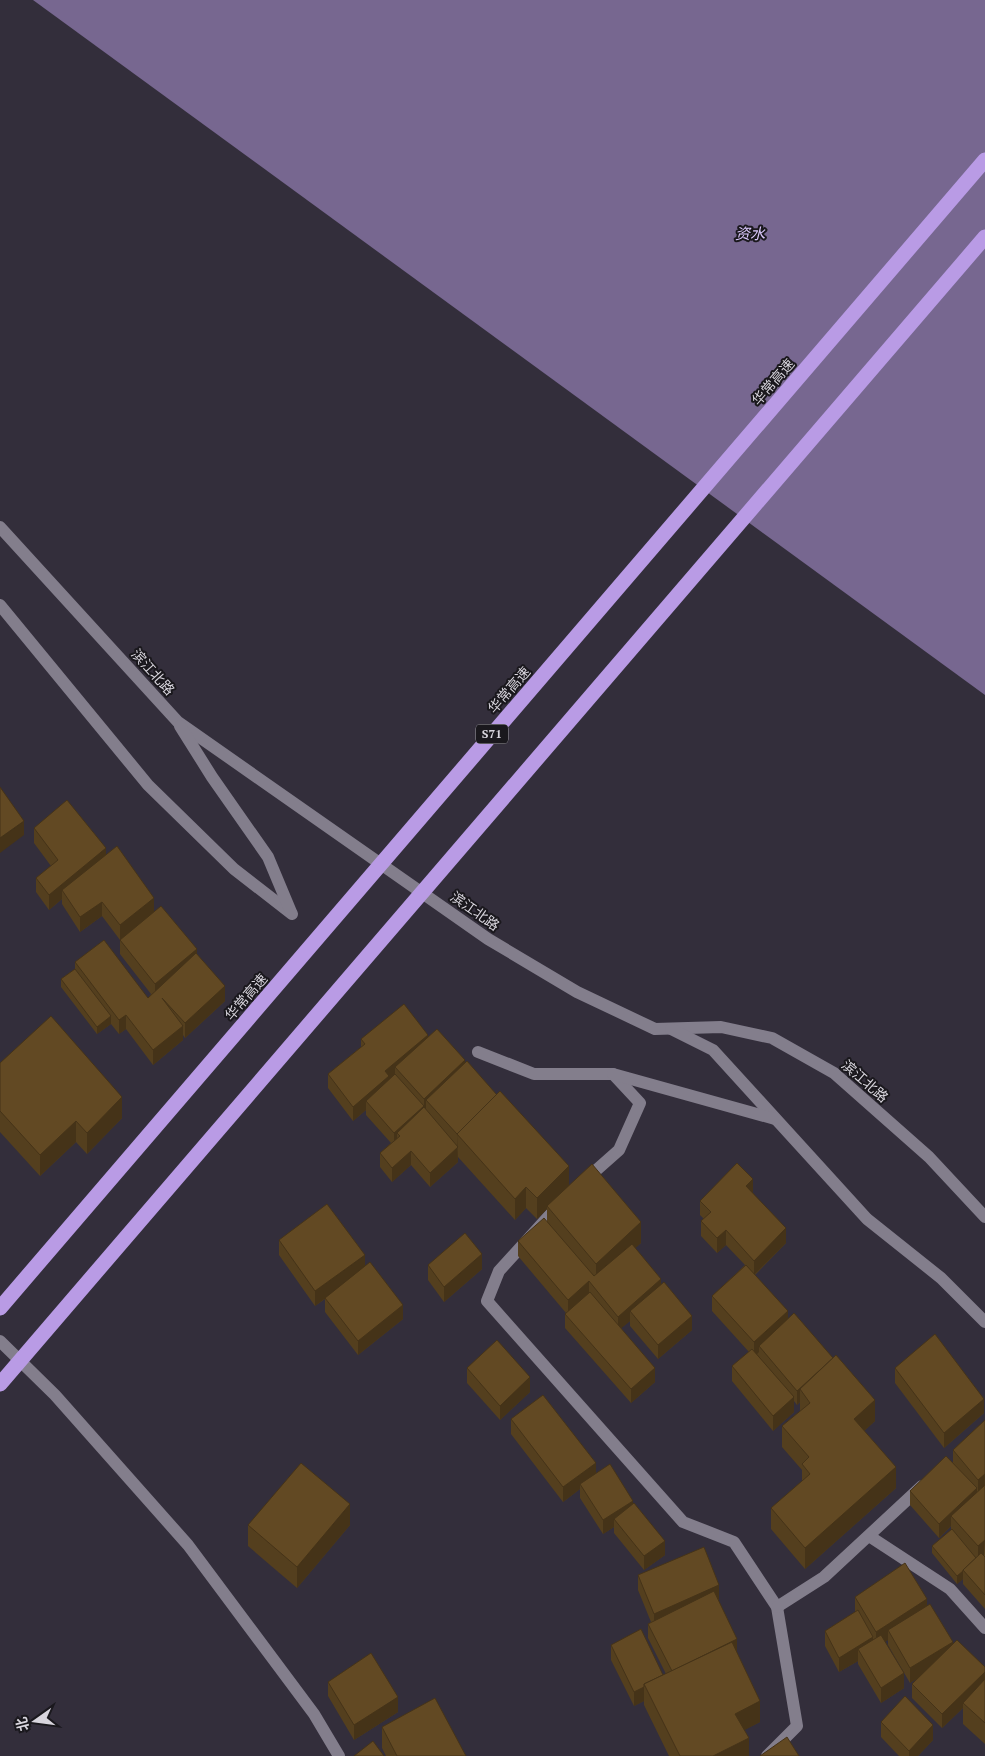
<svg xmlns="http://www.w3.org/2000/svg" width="985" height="1756" font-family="'PT Serif','Noto Sans SC',serif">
<rect width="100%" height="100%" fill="#332e3b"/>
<path fill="#776790" d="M33 0H985V695Z"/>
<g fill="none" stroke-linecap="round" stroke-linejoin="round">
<g stroke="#837e8c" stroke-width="12">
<path d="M0 527 178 722 488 939 577 992 655 1029 721 1027 772 1038 834 1073 929 1157 985 1217"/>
<path d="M0 605 148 785 234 869 292 914"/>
<path d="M180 726 212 777 268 857 291 912"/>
<path d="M671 1029 713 1050 867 1219 941 1278 985 1322"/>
<path d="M478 1052 534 1074H613L640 1103 619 1150 584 1181"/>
<path d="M613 1074 775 1119"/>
<path d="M558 1206 499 1271 487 1301 683 1522 734 1542 777 1607 797 1726 767 1756"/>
<path d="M0 1341 55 1395 188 1545 314 1714 339 1756"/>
<path d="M869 1536 950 1589 985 1628"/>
<path d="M777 1607 824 1577 922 1486"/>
</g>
<g stroke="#b99be5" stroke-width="15">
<path d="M0 1308 985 160"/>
<path d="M0 1384 985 237"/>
</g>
</g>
<g fill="#543f1e">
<path d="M34 828 106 855 154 911 197 955 225 1001 185 1038 183 1035V1040L153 1065 126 1029 119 1034 111 1024 97 1034 61 987V979L75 969V962L148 998 151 994 120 954V940L102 916 80 932 62 904V899L49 910 36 892V878L51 866 34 843Z"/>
<path d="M428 1037 465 1063 569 1185 641 1243 635 1248 692 1330 658 1359 630 1326V1321L621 1328 655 1382 631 1403 565 1328V1314L566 1313 518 1256V1241L547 1222V1209L537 1219 526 1208 515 1220 458 1157V1162L430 1187 411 1165 392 1182 380 1167V1153L391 1143 366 1115V1110L353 1121 328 1088V1074L361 1047V1039Z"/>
<path d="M0 1063 122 1118 87 1154 76 1142 40 1176 0 1132Z"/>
<path d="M753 1193 786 1243 755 1275 788 1319 875 1421 864 1431 896 1488 805 1569 771 1529V1508L802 1481V1470L782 1447V1426L800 1411V1402L797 1405 794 1401V1412L773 1431 732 1381V1366L749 1352 712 1311V1296L745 1265 726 1245 717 1253 701 1236V1221L704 1219 700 1215V1201Z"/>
<path d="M279 1240 365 1266 403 1319 358 1355 325 1312V1299L315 1306 279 1255Z"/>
<path d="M428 1265 482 1269 444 1302 428 1280Z"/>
<path d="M467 1368 530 1392 500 1420 467 1383Z"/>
<path d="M895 1368 984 1413 944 1448 895 1383Z"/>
<path d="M511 1419 596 1474 633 1504 665 1555 644 1570 614 1533V1527L603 1534 580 1498V1489L563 1502 511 1434Z"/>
<path d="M985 1420V1609L963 1584V1579L957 1584 932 1553V1546L951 1530V1526L939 1538 910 1505V1491L953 1463V1450Z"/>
<path d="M248 1525H350L297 1588 248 1546Z"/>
<path d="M638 1575 719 1599 718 1600 737 1653 760 1722 744 1730 749 1756H669L644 1705V1701L634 1706 611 1660V1645L663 1675 666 1674 648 1638V1624L651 1622 638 1590Z"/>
<path d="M855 1597 927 1606 953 1644 985 1667V1744L963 1724V1708L942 1728 912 1698V1684L919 1677 910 1683 888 1645V1640L885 1641 904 1688 881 1703 858 1664V1661L839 1672 825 1646V1631L855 1612Z"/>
<path d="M328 1682 398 1712 354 1740 328 1696Z"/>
<path d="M881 1722 933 1740 918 1756H899L881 1737Z"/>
<path d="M382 1727 466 1756H386L382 1748Z"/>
</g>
<g fill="#453318">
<path d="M24 821V835L0 853V838Z"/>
<path d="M106 848V863L62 890V899L49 910V895Z"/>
<path d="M154 898V913L120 940V925Z"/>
<path d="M102 902V916L80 932V917Z"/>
<path d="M197 949V964L155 999V984Z"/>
<path d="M225 986V1001L185 1038V1023Z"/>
<path d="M126 1015V1029L119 1034V1020Z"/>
<path d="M111 1016V1024L97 1034V1027Z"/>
<path d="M183 1026V1040L153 1065V1050Z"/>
<path d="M428 1035V1049L395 1067V1077L366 1101V1110L353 1121V1107L385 1071Z"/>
<path d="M465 1060V1074L426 1100V1112L397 1133V1144L394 1147V1133L424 1106V1099Z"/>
<path d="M122 1097V1118L87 1154V1133Z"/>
<path d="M76 1121V1142L40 1176V1155Z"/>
<path d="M457 1134 458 1162 430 1187V1173L457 1148Z"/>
<path d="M411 1151V1165L392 1182V1168Z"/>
<path d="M569 1166V1187L547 1206V1209L537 1219V1198Z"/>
<path d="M753 1179V1193L746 1186Z"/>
<path d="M526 1187V1208L515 1220V1199Z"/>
<path d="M641 1222V1243L596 1285V1264Z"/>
<path d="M786 1228V1243L754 1275V1261Z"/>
<path d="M726 1230V1245L717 1253V1238Z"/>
<path d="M482 1254V1269L444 1302V1287Z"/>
<path d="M365 1255V1269L315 1306V1291Z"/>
<path d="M661 1279V1293L630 1311V1321L618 1331V1317Z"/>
<path d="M589 1281V1296L568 1315V1300Z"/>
<path d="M403 1305V1319L358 1355V1341Z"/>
<path d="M788 1311V1325L759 1346V1352L754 1357V1342Z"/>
<path d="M692 1316V1330L658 1359V1345Z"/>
<path d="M833 1358 800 1389V1402L797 1405V1391Z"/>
<path d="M655 1368V1382L631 1403V1389Z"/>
<path d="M530 1377V1392L500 1420V1406Z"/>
<path d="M794 1397V1412L773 1431V1416Z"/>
<path d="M984 1399V1413L944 1448V1433Z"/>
<path d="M875 1400V1421L854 1440V1419Z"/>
<path d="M596 1463V1478L580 1484V1489L563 1502V1487Z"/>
<path d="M896 1467V1488L805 1569V1548Z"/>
<path d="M985 1474V1489L978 1495V1480Z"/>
<path d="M977 1488V1503L951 1516V1526L939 1538V1524Z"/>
<path d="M633 1501V1515L614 1519V1527L603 1534V1520Z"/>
<path d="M350 1504V1525L297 1588V1567Z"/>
<path d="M985 1540 984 1555 978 1560V1546Z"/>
<path d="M665 1541V1555L644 1570V1556Z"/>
<path d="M963 1571V1579L957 1584V1576Z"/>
<path d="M719 1585V1599L654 1628V1614Z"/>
<path d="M927 1599V1614L888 1630V1640L876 1647V1632Z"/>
<path d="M873 1637V1651L858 1649V1661L839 1672V1658Z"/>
<path d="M737 1639V1654L672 1671Z"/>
<path d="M953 1642V1657L910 1683V1668Z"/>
<path d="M985 1672V1686L963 1703V1708L942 1728V1714Z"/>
<path d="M904 1673V1688L881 1703V1688Z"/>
<path d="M644 1687V1701L634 1706V1692Z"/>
<path d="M398 1697V1712L354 1740V1725Z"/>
<path d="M760 1701V1722L735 1735V1714Z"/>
<path d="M933 1725V1740L918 1756H909V1751Z"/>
<path d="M749 1738V1756H713Z"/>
</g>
<g fill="#624923" stroke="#453318">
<path d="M0 787 24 821 0 838Z"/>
<path d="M67 800 106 848 49 895 36 878 58 860 34 828Z"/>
<path d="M117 846 154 898 120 925 102 902 80 917 62 890Z"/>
<path d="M161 906 197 949 155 984 120 940Z"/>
<path d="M104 940 148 998 196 953 225 986 185 1023 162 998 183 1026 153 1050 126 1015 119 1020 75 962Z"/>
<path d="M75 969 111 1016 97 1027 61 979Z"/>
<path d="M404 1004 428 1035 385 1071 389 1076 353 1107 328 1074 365 1044 361 1039Z"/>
<path d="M51 1016 122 1097 87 1133 76 1121 40 1155 0 1111V1063Z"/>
<path d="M437 1029 465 1060 424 1099 395 1067Z"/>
<path d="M467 1061 497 1095 457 1134 426 1100Z"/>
<path d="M395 1074 424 1106 394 1133 366 1101Z"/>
<path d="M500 1091 569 1166 537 1198 526 1187 515 1199 457 1134Z"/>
<path d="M424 1107 458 1147 430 1173 411 1151 392 1168 380 1153 400 1136 397 1133Z"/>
<path d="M737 1163 753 1179 746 1186 786 1228 754 1261 726 1230 717 1238 701 1221 711 1212 700 1201Z"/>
<path d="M592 1164 641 1222 596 1264 547 1206Z"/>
<path d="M327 1204 365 1255 315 1291 279 1240Z"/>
<path d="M544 1218 594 1276 632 1244 661 1279 618 1317 589 1281 568 1300 518 1241Z"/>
<path d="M465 1233 482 1254 444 1287 428 1265Z"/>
<path d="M370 1262 403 1305 358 1341 325 1298Z"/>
<path d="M746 1265 788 1311 754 1342 712 1296Z"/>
<path d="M664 1282 692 1316 658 1345 630 1311Z"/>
<path d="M590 1292 655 1368 631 1389 565 1314Z"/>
<path d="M794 1313 833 1358 797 1391 759 1346Z"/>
<path d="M935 1334 984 1399 944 1433 895 1368Z"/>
<path d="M497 1340 530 1377 500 1406 467 1368Z"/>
<path d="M752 1349 794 1397 773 1416 732 1366Z"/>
<path d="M836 1355 875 1400 854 1419 896 1467 805 1548 771 1508 810 1474 802 1464 809 1457 782 1426 810 1403 800 1389Z"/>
<path d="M543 1395 596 1463 563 1487 511 1419Z"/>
<path d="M985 1420V1474L978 1480 953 1450Z"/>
<path d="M946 1456 977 1488 939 1524 910 1491Z"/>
<path d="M301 1463 350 1504 297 1567 248 1525Z"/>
<path d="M610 1464 633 1501 603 1520 580 1484Z"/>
<path d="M985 1485V1540L978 1546 951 1516Z"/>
<path d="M634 1503 665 1541 644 1556 614 1519Z"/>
<path d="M952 1529 976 1558 963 1570V1571L957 1576 932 1546Z"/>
<path d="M704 1547 719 1585 654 1614 638 1575Z"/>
<path d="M981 1553 985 1557V1595L963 1570Z"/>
<path d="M905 1563 927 1599 876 1632 855 1597Z"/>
<path d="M714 1591 737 1639 672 1671 648 1624Z"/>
<path d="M930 1604 953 1642 910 1668 888 1630Z"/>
<path d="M858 1610 873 1637 839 1658 825 1631Z"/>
<path d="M641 1629 663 1675 644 1684V1687L634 1692 611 1645Z"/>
<path d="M881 1635 904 1673 881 1688 858 1649Z"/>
<path d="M957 1640 985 1667V1672L942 1714 912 1684Z"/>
<path d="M732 1642 760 1701 735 1714 749 1738 713 1756H680L644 1684Z"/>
<path d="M371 1653 398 1697 354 1725 328 1682Z"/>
<path d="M985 1679V1723L963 1703Z"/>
<path d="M905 1696 933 1725 909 1751 881 1722Z"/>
<path d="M435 1698 466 1756H397L382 1727Z"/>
<path d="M787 1737 799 1756H760Z"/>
<path d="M373 1741 384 1756H354Z"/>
</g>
<g text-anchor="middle" stroke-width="4" stroke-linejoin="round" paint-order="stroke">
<rect fill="#1a181d" stroke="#9f9ca3" stroke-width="1" x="476" y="724.5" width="32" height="19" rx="4"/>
<g font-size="12" font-weight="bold" fill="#d8d5dd">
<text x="492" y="738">S71</text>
</g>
<g font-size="14" fill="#d8d5dd" stroke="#1a181d">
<text transform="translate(773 382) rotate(-49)" y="5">华常高速</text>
<text transform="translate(153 672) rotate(48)" y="5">滨江北路</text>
<text transform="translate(509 690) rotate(-49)" y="5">华常高速</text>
<text transform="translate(475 911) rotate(35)" y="5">滨江北路</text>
<text transform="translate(246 997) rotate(-49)" y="5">华常高速</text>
<text transform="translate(865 1081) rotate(41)" y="5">滨江北路</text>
</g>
<g font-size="15" font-style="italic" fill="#dcc8fd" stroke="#1a181d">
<text x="750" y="239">资水</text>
</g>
</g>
<g transform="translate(35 1721) rotate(256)" stroke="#1a181d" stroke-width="4" paint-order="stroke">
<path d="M0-4L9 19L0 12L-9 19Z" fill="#d8d5dd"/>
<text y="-8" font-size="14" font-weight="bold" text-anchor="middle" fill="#d8d5dd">北</text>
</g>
</svg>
